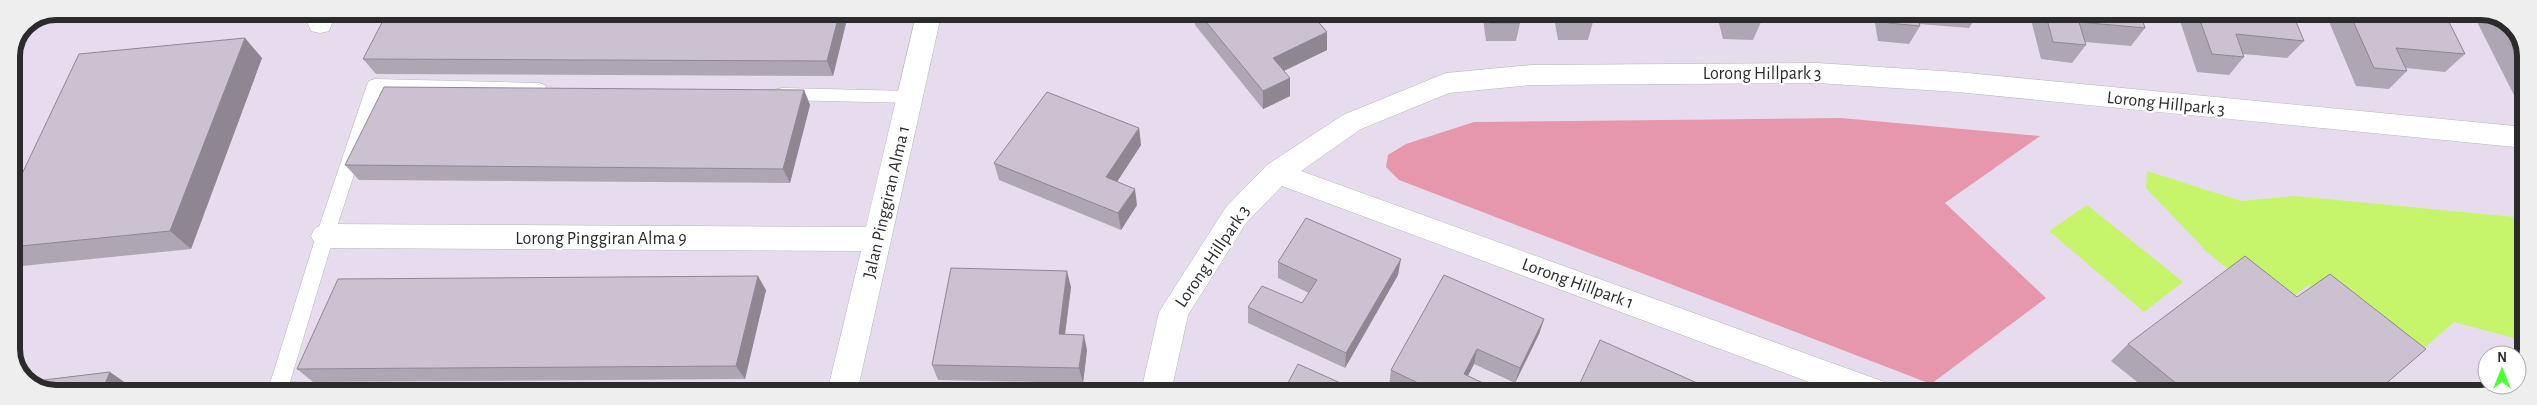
<svg xmlns="http://www.w3.org/2000/svg" width="2537" height="405" font-family="'Alegreya Sans',sans-serif">
<rect width="100%" height="100%" fill="#e7dced"/>
<path fill="#e697ac" d="M1841 118 2040 136 1945 203 2046 298 1931 384 1399 180 1386 167 1388 155 1406 144 1474 122Z"/>
<g fill="#c6f46b">
<path d="M2147 171 2241 201 2295 196 2525 218V341L2454 322 2408 362 2309 285 2277 308 2208 253 2146 188Z"/>
<path d="M2087 205 2183 282 2144 312 2049 231Z"/>
</g>
<g fill="none" stroke-linecap="round" stroke-linejoin="round">
<defs>
<g id="lane">
<path d="M375 79 539 83 545 85 547 89 545 93 539 95 381 91 334 236 290 382 375 384 382 387 385 393H270L268 390 316 236 367 85 369 81Z"/>
<path d="M783 88 911 91 917 92 919 97 917 102 911 103 783 100 777 99 775 94 777 89Z"/>
</g>
<g id="street">
<path d="M312 11H337L329 31 320 33 311 31 308 24Z"/>
<path d="M917 11H942L857 393H827L861 251 325 248 315 244 311 236 315 228 325 224 866 227Z"/>
<path d="M1817 63 1957 72 2525 127V148L1957 92 1817 83 1531 85 1449 93 1361 129 1301 171 1890 384 1894 394H1841L1282 186 1246 223 1188 315 1173 383 1174 394H1144L1143 383 1159 312 1226 207 1267 165 1343 115 1446 73 1531 65Z"/>
</g>
</defs>
<use href="#lane" stroke="#afbbad" stroke-width="1"/>
<use href="#street" stroke="#afbbad" stroke-width="1"/>
<use href="#lane" fill="#fff" fill-rule="evenodd"/>
<use href="#street" fill="#fff" fill-rule="evenodd"/>
</g>
<g fill="#afa6b3">
<path d="M849 11 833 76 376 74 363 59Z"/>
<path d="M1053 11H1068L1066 15Z"/>
<path d="M1194 11H1309L1327 32V50L1284 71 1290 96 1263 109 1195 25Z"/>
<path d="M1421 11 1519 12 1520 23 1516 41H1486L1483 19H1421Z"/>
<path d="M1553 12H1648L1646 18H1593V22L1588 40H1558Z"/>
<path d="M1716 12H1812L1809 18H1760L1761 22 1753 40 1723 39Z"/>
<path d="M1873 12H1979L1969 28 1919 24 1920 26 1909 44 1878 41Z"/>
<path d="M2029 12H2140L2145 28 2131 46 2085 42 2086 45 2072 63 2041 59Z"/>
<path d="M2177 12H2292L2304 41 2287 58 2243 54 2244 57 2229 75 2197 72Z"/>
<path d="M2325 12H2444L2465 54 2445 72 2406 68 2407 71 2389 89 2356 86Z"/>
<path d="M2472 12H2487L2513 25 2525 51V102L2517 101Z"/>
<path d="M262 58 191 249 12 267 11 197Z"/>
<path d="M804 90 810 105 790 183 359 180 345 165Z"/>
<path d="M1139 128 1141 145 1117 182 1137 205 1121 230 999 180 994 163Z"/>
<path d="M1278 262 1398 275 1345 368 1248 323V307L1302 303 1309 293 1278 278Z"/>
<path d="M1071 287 1065 334 1087 350 1083 383 938 380 932 365Z"/>
<path d="M766 290 745 379 313 382 297 369Z"/>
<path d="M1544 319 1539 334 1515 383 1474 364 1468 376 1506 394H1407L1389 385 1391 370Z"/>
<path d="M2128 344 2374 394H2152L2111 361Z"/>
</g>
<g fill="#8e8792">
<path d="M840 11H849L833 76 827 61Z"/>
<path d="M37 19 11 58V56L25 24Z"/>
<path d="M1327 32V50L1273 76V58Z"/>
<path d="M245 38 262 58 191 249 170 231Z"/>
<path d="M1290 78V96L1263 109V91Z"/>
<path d="M804 90 810 105 790 183 783 169Z"/>
<path d="M1139 128 1141 145 1109 194 1106 177Z"/>
<path d="M1135 189 1137 205 1121 230 1118 213Z"/>
<path d="M1401 259 1398 275 1345 368 1346 353Z"/>
<path d="M1067 271 1071 287 1063 349 1059 334Z"/>
<path d="M758 276 766 290 745 379 736 366Z"/>
<path d="M1544 319 1539 334 1515 383 1520 368Z"/>
<path d="M1084 335 1087 350 1083 383 1079 368Z"/>
<path d="M1477 349 1474 364 1461 389 1464 374Z"/>
<path d="M110 372 133 388 132 393H101Z"/>
</g>
<g fill="#cbc1d0" stroke="#8e8792">
<path d="M388 11H840L827 61 363 59Z"/>
<path d="M1197 11H1309L1327 32 1273 58 1290 78 1263 91Z"/>
<path d="M1488 12H1519L1520 23H1489Z"/>
<path d="M1561 12H1591L1593 22H1562Z"/>
<path d="M1728 12H1758L1761 22 1730 21Z"/>
<path d="M1886 12H1916L1920 26 1888 23Z"/>
<path d="M2045 12H2140L2145 28 2079 22 2086 45 2053 42Z"/>
<path d="M2197 12H2292L2304 41 2236 34 2244 57 2212 54Z"/>
<path d="M2349 12H2444L2465 54 2396 48 2407 71 2374 68Z"/>
<path d="M2506 21 2513 25 2525 51V59Z"/>
<path d="M245 38 170 231 11 247V197L79 54Z"/>
<path d="M384 87 804 90 783 169 345 165Z"/>
<path d="M1047 92 1139 128 1106 177 1135 189 1118 213 994 163Z"/>
<path d="M1306 218 1401 259 1346 353 1248 307 1262 286 1302 303 1317 280 1278 262Z"/>
<path d="M2245 256 2297 297 2330 274 2426 349 2374 394H2189L2128 344Z"/>
<path d="M951 268 1067 271 1059 334 1084 335 1079 368 932 365Z"/>
<path d="M1444 275 1544 319 1520 368 1477 349 1464 374 1506 394H1441L1391 370Z"/>
<path d="M758 276 736 366 297 369 338 279Z"/>
<path d="M1600 340 1706 387 1704 394H1575Z"/>
<path d="M1298 364 1365 394H1282Z"/>
<path d="M110 372 101 393H50L27 382Z"/>
</g>
<g text-anchor="middle" stroke-width="4.5" stroke-linejoin="round" paint-order="stroke">
<g font-size="18" fill="#2b2b2b" stroke="#fff">
<text x="1762" y="79">Lorong Hillpark 3</text>
<text transform="translate(2166 103) rotate(6)" y="6">Lorong Hillpark 3</text>
<text transform="translate(886 202) rotate(-77)" y="6">Jalan Pinggiran Alma 1</text>
<text x="601" y="244">Lorong Pinggiran Alma 9</text>
<text transform="translate(1212 256) rotate(-56)" y="6">Lorong Hillpark 3</text>
<text transform="translate(1578 283) rotate(20)" y="6">Lorong Hillpark 1</text>
</g>
</g>
<path d="M0 0H2537V405H0ZM56 20H2481A36 36 0 0 1 2517 56V349A36 36 0 0 1 2481 385H56A36 36 0 0 1 20 349V56A36 36 0 0 1 56 20Z" fill="#eee" fill-rule="evenodd"/>
<path fill="none" stroke="#2b2b2b" stroke-width="6" d="M56 20H2481A36 36 0 0 1 2517 56V349A36 36 0 0 1 2481 385H56A36 36 0 0 1 20 349V56A36 36 0 0 1 56 20Z"/>
<g transform="translate(2502 370)"><circle r="24" fill="#ffffff" stroke="#aaaaaa"/>
<path d="M0-4L9 19L0 12L-9 19Z" fill="#4fff38"/>
<text y="-8" font-size="14" font-weight="bold" text-anchor="middle" fill="#2b2b2b">N</text>
</g>
</svg>
